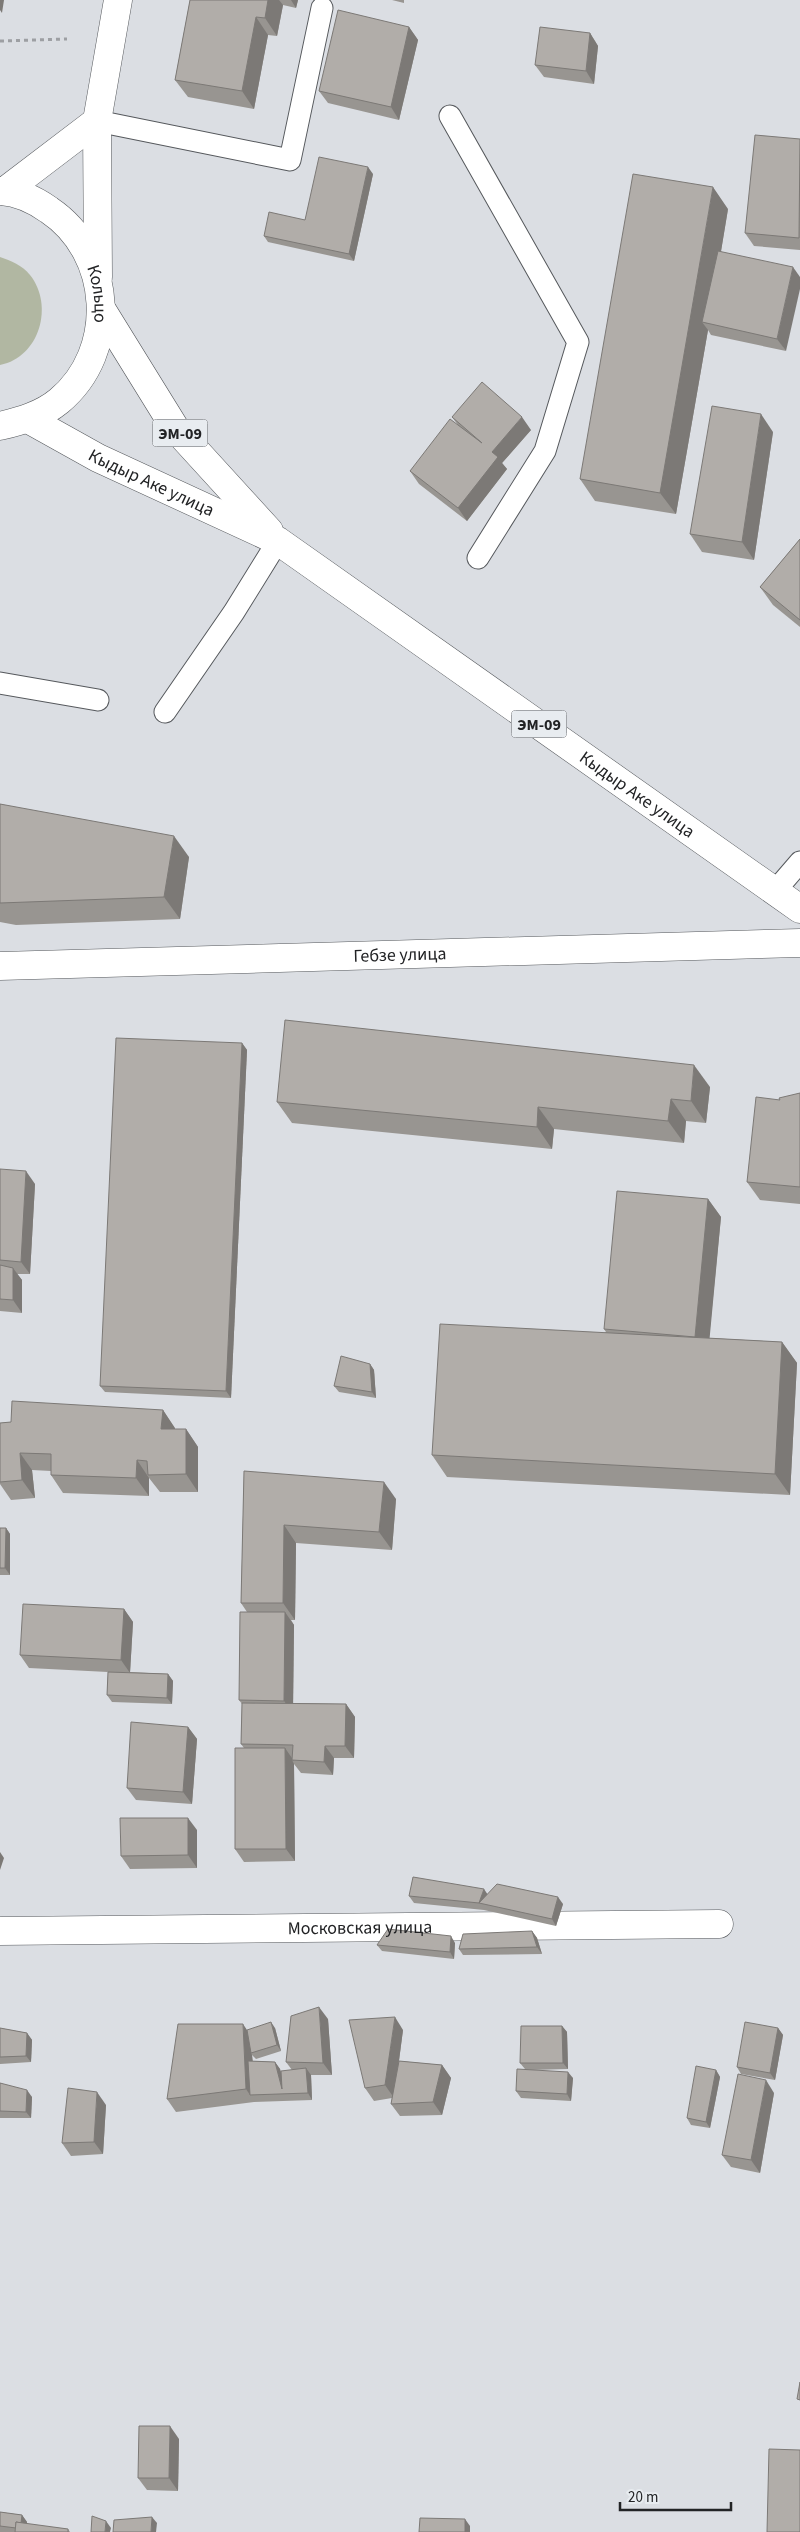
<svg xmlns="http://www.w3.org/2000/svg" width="800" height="2532" font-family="'Source Sans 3',sans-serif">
<rect width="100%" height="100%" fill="#dbdee3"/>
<path fill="#b1b7a2" d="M0 257C11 261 22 265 30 275 54 305 40 357 0 365Z"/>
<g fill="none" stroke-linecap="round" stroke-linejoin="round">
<defs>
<g id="service">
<path d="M450 116 578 342 545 451 478 558"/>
<path d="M97 121 290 160 322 8"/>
<path d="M0 683 98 700"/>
<path d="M165 712 234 612 278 541"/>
<path d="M775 891 800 862"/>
</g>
<g id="minor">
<path id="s1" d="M0 1931 719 1924"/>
</g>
<g id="secondary">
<path d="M5 191 97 121"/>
<path d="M98 277 97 121 118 0"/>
<path id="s2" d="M0 966 800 943"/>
</g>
<g id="trunk">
<path id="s3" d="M0 191C18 192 35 200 49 210 113 253 119 351 59 401 42 415 21 421 0 426"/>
<path d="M102 310 175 428 269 531"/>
<path id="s4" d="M28 419 98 458 278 541 800 909"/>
</g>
</defs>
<use href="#service" stroke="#55585c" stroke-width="23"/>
<use href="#minor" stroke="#55585c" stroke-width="29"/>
<use href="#secondary" stroke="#55585c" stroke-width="29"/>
<use href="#trunk" stroke="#55585c" stroke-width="29"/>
<path stroke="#9d9fa3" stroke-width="3" stroke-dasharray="4 4" stroke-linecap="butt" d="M0 41 67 39"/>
<use href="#service" stroke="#fff" stroke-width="21"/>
<use href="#minor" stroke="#fff" stroke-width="28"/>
<use href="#secondary" stroke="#fff" stroke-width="28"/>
<use href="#trunk" stroke="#fff" stroke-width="28"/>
</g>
<g fill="#989591">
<path d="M190 0H298L296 8 283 5 277 36 268 35 254 109 188 97 175 80Z"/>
<path d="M392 0H404V3Z"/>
<path d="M409 27 418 40 399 120 328 103 319 91Z"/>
<path d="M590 33 598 46 594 84 544 77 535 65Z"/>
<path d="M800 139V250L754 246 745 233Z"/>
<path d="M373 174 354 261 268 242 264 236 305 220Z"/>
<path d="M728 209 721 251 786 351 711 335 708 330 676 514 595 501 580 479Z"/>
<path d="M452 417 531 430 502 463 507 469 467 521 419 484 410 471 458 425Z"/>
<path d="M773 432 754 560 702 552 690 534Z"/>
<path d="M800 539V627L773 605 760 587Z"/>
<path d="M0 804 189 857 180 919 16 925 0 922Z"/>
<path d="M242 1043 247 1050 231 1398 105 1392 100 1386Z"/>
<path d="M710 1087 706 1123 686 1121 684 1143 554 1129 552 1149 292 1123 277 1102Z"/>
<path d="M800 1093V1204L760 1200 747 1182 780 1100Z"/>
<path d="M0 1169 35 1184 30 1274H17L22 1280V1313L0 1311Z"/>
<path d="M708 1199 721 1217 709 1338 782 1342 797 1363 790 1495 447 1477 432 1455 606 1332 604 1329Z"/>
<path d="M370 1364 374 1370 376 1398 339 1392 334 1386Z"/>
<path d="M163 1410 175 1429H186L198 1447V1492H160L149 1478V1496L63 1493 51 1475V1471L32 1470 35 1498 11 1500 0 1484V1423Z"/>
<path d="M244 1471 396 1499 392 1550 296 1543 295 1620H291L294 1625 293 1703 346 1704 355 1717 354 1758H334L333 1775 301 1773 294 1764 295 1861 244 1862 235 1849 244 1748 241 1744 242 1704 239 1700 247 1612 241 1603Z"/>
<path d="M0 1528H6L10 1534V1575H0Z"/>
<path d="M124 1609 133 1622 130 1672 168 1674 173 1681 172 1704 112 1702 107 1695 108 1672 29 1668 20 1655Z"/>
<path d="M188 1727 197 1739 192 1804 136 1800 127 1788Z"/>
<path d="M197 1830V1868L130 1869 121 1856Z"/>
<path d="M488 1895 563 1904 556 1926 484 1910 414 1903 409 1896Z"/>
<path d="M532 1931 537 1938 542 1954 463 1955 459 1949Z"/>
<path d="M455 1943 454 1959 382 1951 377 1945Z"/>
<path d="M328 2019 332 2075H311L312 2100 254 2102 176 2112 167 2099 247 2030 275 2028 281 2051 256 2059 252 2055 253 2061 275 2062 280 2069 281 2072 292 2070 286 2062Z"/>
<path d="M562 2026 567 2032 568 2069 531 2070 573 2078 571 2101 521 2098 516 2091 525 2069 520 2063Z"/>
<path d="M0 2028 27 2033 32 2040 31 2062 0 2064Z"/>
<path d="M778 2028 783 2035 775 2080 741 2074 737 2067Z"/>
<path d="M403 2030 399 2061 442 2065 451 2078 442 2115 400 2116 391 2104 392 2098 374 2101 365 2088Z"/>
<path d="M716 2070 720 2077 710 2128 691 2125 687 2118Z"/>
<path d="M0 2083 32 2097 31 2118H0Z"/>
<path d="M774 2093 760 2173 731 2167 722 2155Z"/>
<path d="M106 2105 103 2154 71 2156 62 2143Z"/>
<path d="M179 2439 178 2491 147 2490 138 2478Z"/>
<path d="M0 2512 22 2515 27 2522V2524L68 2529 70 2532H0Z"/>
</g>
<g fill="#7c7976">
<path d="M0 0H4L2 13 0 10Z"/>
<path d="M268 0H279L283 5 277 36 265 18Z"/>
<path d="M291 0H298L296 8Z"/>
<path d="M256 17 268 35 254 109 242 91Z"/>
<path d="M409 27 418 40 399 120 391 107Z"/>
<path d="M590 33 598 46 594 84 586 71Z"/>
<path d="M368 167 373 174 354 261 349 254Z"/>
<path d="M713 187 728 209 709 324 702 322 708 330 676 514 660 493Z"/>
<path d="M793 267 800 277V289L786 351 777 339Z"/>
<path d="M761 414 773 432 754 560 742 542Z"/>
<path d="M522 417 531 430 502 463 507 469 467 521 458 508 492 452Z"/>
<path d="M174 836 189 857 180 919 164 897Z"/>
<path d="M242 1043 247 1050 231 1398 226 1391Z"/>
<path d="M694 1065 710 1087 706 1123 691 1101Z"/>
<path d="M671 1099 686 1121 684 1143 668 1121Z"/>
<path d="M538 1107 554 1129 552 1149 537 1127Z"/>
<path d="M26 1171 35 1184 30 1274 21 1262Z"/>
<path d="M708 1199 721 1217 708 1355 695 1337Z"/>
<path d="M13 1268 22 1280V1313L13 1300Z"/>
<path d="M782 1342 797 1363 790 1495 775 1474Z"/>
<path d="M370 1364 374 1370 376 1398 372 1392Z"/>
<path d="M163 1410 175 1428 174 1447 161 1429Z"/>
<path d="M186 1429 198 1447V1492L186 1474Z"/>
<path d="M20 1453 32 1470 35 1498 22 1480Z"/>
<path d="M137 1460 149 1478V1496L136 1478Z"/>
<path d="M384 1482 396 1499 392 1550 379 1532Z"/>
<path d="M284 1525 296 1543 295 1620 283 1603Z"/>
<path d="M6 1528 10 1534V1575L5 1568Z"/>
<path d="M124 1609 133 1622 130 1673 121 1660Z"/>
<path d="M285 1612 294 1625 293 1713 284 1701Z"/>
<path d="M168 1674 173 1681 172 1704 167 1698Z"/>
<path d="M346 1704 355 1717 354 1758 345 1746Z"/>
<path d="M188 1727 197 1739 192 1804 183 1792Z"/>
<path d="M325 1746 334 1758 333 1775 324 1762Z"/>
<path d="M285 1748 294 1761 292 1760 294 1764 295 1861 286 1849Z"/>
<path d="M188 1818 197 1830V1868L188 1855Z"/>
<path d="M0 1852 4 1858 0 1870Z"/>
<path d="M484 1889 488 1895 479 1903 484 1910 479 1903Z"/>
<path d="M558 1897 563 1904 556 1926 552 1919Z"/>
<path d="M532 1931 537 1938 542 1954 537 1947Z"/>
<path d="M451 1936 455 1943 454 1959 450 1952Z"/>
<path d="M319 2007 328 2019 332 2075 323 2063Z"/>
<path d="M395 2017 403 2030 394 2098 385 2085Z"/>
<path d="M271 2022 275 2028 281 2051 277 2045Z"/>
<path d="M243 2024 251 2036V2053L252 2055 254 2095H250L246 2089Z"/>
<path d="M562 2026 567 2032 568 2069 563 2063Z"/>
<path d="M778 2028 783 2035 775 2080 770 2073Z"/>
<path d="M27 2033 32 2040 31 2062 26 2056Z"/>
<path d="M275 2062 280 2069 286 2094 282 2089Z"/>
<path d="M442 2065 451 2078 442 2115 433 2102Z"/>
<path d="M306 2068 311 2075 312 2100 308 2093Z"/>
<path d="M716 2070 720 2077 710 2128 706 2122Z"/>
<path d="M568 2072 573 2078 571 2101 567 2094Z"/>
<path d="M766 2080 774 2093 760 2173 751 2160Z"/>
<path d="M27 2090 32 2097 31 2118 26 2112Z"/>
<path d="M97 2092 106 2105 103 2154 94 2142Z"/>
<path d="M170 2426 179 2439 178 2491 169 2478Z"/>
<path d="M22 2515 27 2522 25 2532 20 2528Z"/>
<path d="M152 2517 157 2523 156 2532H151Z"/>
<path d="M465 2519 470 2526V2532H465Z"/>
<path d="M106 2521 111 2528 110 2532H105Z"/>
</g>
<g fill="#b1ada9" stroke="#7c7976">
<path d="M190 0H268L265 18 256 17 242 91 175 80Z"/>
<path d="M338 10 409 27 391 107 319 91Z"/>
<path d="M540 27 590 33 586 71 535 65Z"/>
<path d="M755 135 800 139 799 238 745 233Z"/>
<path d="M319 157 368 167 349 254 264 236 269 212 305 220Z"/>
<path d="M633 174 713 187 660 493 580 479Z"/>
<path d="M718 251 793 267 777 339 702 322Z"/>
<path d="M482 382 522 417 492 452 498 457 458 508 410 471 450 419 482 443 452 417Z"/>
<path d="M712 406 761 414 742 542 690 534Z"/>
<path d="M800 539V620L760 587Z"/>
<path d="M0 804 174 836 164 897 0 903Z"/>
<path d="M285 1020 694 1065 691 1101 671 1099 668 1121 538 1107 537 1127 277 1102Z"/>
<path d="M116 1038 242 1043 226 1391 100 1386Z"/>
<path d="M800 1093V1187L747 1182 756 1097 780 1100 779 1098Z"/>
<path d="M0 1169 26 1171 21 1262 0 1260Z"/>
<path d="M617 1191 708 1199 695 1337 604 1329Z"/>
<path d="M0 1265 13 1268V1300L0 1299Z"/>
<path d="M440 1324 782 1342 775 1474 432 1455Z"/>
<path d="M341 1356 370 1364 372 1392 334 1386Z"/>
<path d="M12 1401 163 1410 161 1429H186V1474L148 1475 147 1461 137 1460 136 1478 51 1475V1454L20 1453 22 1480 0 1482V1423L11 1422Z"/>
<path d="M244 1471 384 1482 379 1532 284 1525 283 1603H241Z"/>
<path d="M0 1528H6L5 1568H0Z"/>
<path d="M23 1604 124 1609 121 1660 20 1655Z"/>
<path d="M240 1612H285L284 1701 239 1700Z"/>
<path d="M108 1672 168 1674 167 1698 107 1695Z"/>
<path d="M242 1703 346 1704 345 1746H325L324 1762 292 1760 293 1745 241 1744Z"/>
<path d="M131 1722 188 1727 183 1792 127 1788Z"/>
<path d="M235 1748H285L286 1849H235Z"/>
<path d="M120 1818H188V1855L121 1856Z"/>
<path d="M413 1877 484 1889 479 1903 409 1896Z"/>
<path d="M497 1884 558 1897 552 1919 479 1903Z"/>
<path d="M388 1929 451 1936 450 1952 377 1945Z"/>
<path d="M532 1931 537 1947 459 1949 463 1934Z"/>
<path d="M319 2007 323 2063 286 2062 291 2016Z"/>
<path d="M395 2017 385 2085 365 2088 349 2020Z"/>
<path d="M271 2022 277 2045 251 2053 247 2030Z"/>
<path d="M745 2022 778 2028 770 2073 737 2067Z"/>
<path d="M178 2024H243L246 2089 167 2099Z"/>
<path d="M521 2026H562L563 2063H520Z"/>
<path d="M0 2028 27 2033 26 2056 0 2057Z"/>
<path d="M248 2061 275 2062 282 2089 281 2071 306 2068 308 2093 250 2095Z"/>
<path d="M399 2061 442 2065 433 2102 391 2104Z"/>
<path d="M696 2066 716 2070 706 2122 687 2118Z"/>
<path d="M517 2069 568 2072 567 2094 516 2091Z"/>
<path d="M738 2074 766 2080 751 2160 722 2155Z"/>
<path d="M0 2083 27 2090 26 2112 0 2111Z"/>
<path d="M68 2088 97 2092 94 2142 62 2143Z"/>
<path d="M800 2382V2400L797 2399Z"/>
<path d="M139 2426H170L169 2478H138Z"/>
<path d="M769 2449 800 2450V2532H767Z"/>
<path d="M0 2512 22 2515 21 2523 16 2522V2528L0 2526Z"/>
<path d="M92 2516 106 2521 105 2532H91Z"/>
<path d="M152 2517 151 2532H113L114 2520Z"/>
<path d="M420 2518 465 2519V2532H419Z"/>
<path d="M16 2522 68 2529V2532H15Z"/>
</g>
<g text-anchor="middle" stroke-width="4.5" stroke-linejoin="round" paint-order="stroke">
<g fill="#e8ecf0" stroke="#5d5f62" stroke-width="1">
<rect x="152.5" y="419.5" width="55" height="27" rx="4"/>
<rect x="511.5" y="710.5" width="55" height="27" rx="4"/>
</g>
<g font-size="16" font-weight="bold" fill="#222325">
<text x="180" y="439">ЭМ-09</text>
<text x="539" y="730">ЭМ-09</text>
</g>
<g font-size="18" fill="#222325" stroke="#e8ecf0">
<text dy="6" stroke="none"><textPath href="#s3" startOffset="154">Кольцо</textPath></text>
<text dy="6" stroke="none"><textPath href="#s4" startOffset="139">Кыдыр Аке улица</textPath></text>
<text dy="6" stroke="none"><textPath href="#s4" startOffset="718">Кыдыр Аке улица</textPath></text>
<text dy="6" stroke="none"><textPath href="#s2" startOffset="400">Гебзе улица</textPath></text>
<text dy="6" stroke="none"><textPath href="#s1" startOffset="360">Московская улица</textPath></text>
</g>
</g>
<path d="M620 2502v8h111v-8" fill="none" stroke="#222325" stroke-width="2.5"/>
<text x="628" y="2502" font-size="15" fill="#222325" stroke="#e8ecf0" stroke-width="4" paint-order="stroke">20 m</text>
</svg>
